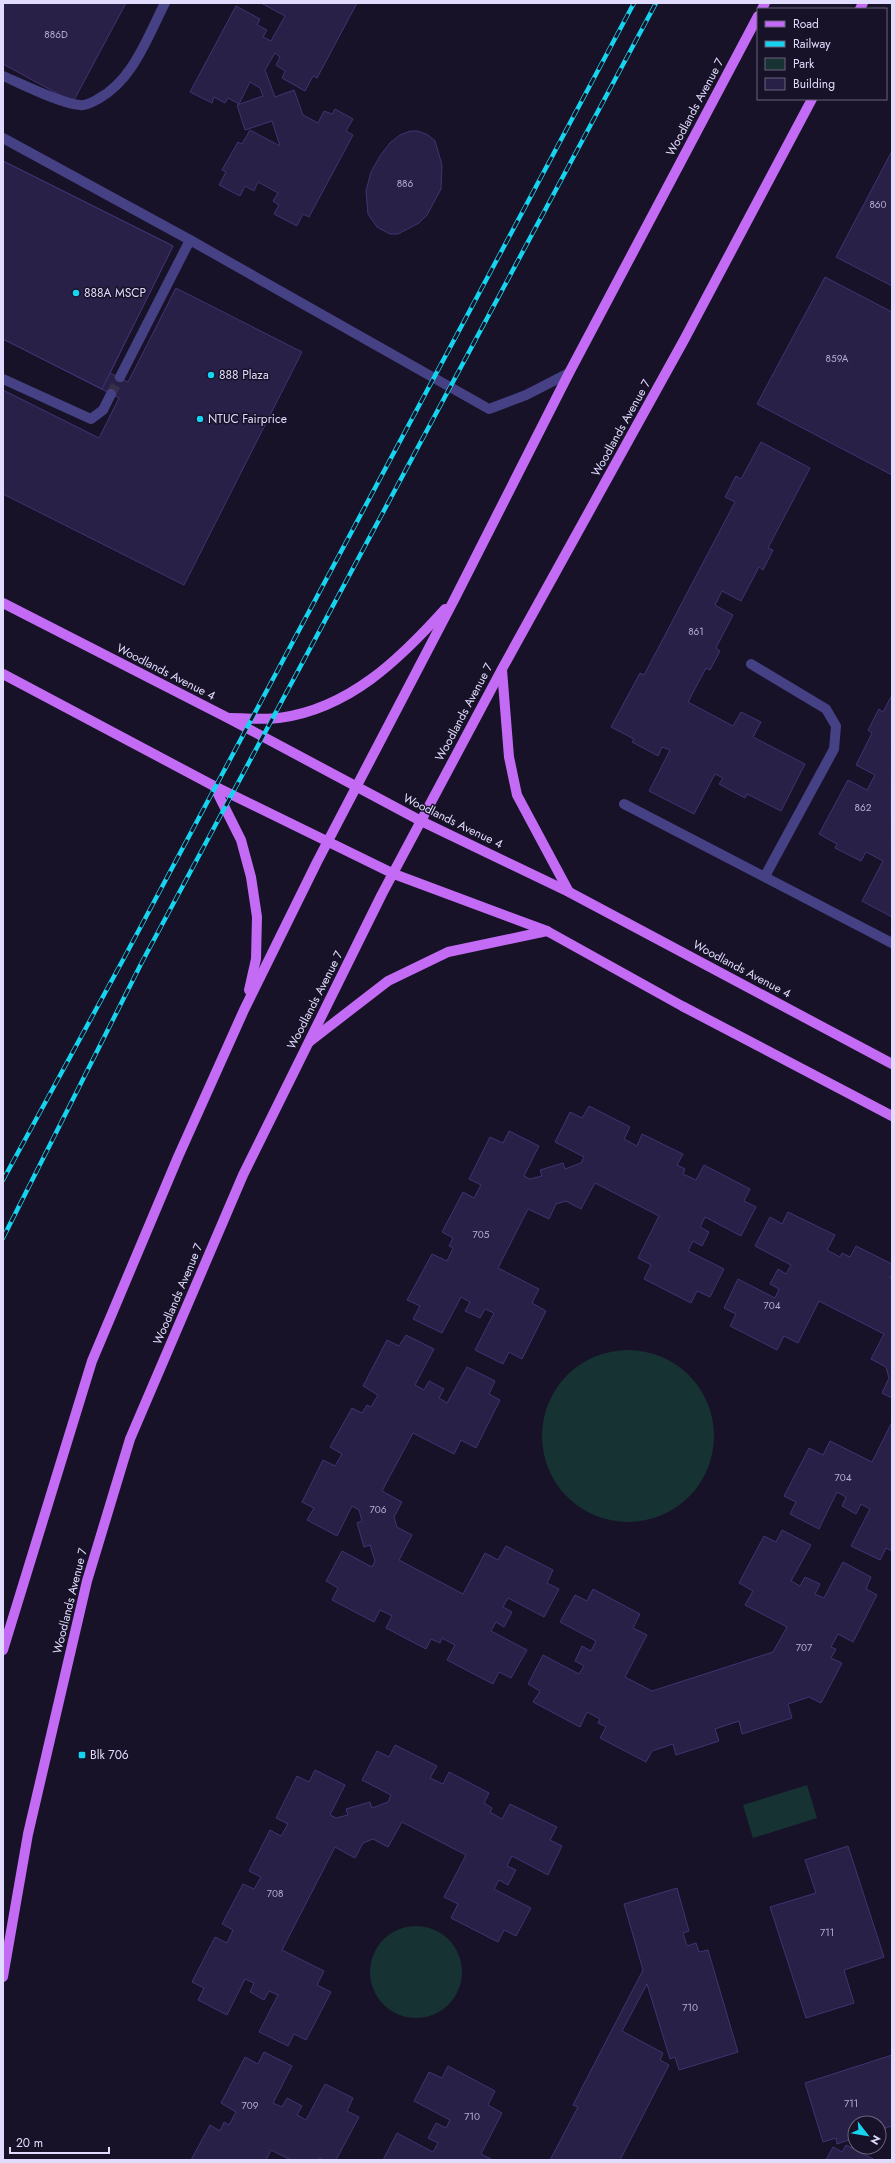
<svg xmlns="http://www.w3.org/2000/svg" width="895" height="2163" font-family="Jost,sans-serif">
<rect width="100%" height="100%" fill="#171228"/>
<g fill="#163232">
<circle cx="628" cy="1436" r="86"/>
<path d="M807 1785 817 1818 753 1838 743 1805Z"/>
<circle cx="416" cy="1972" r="46"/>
</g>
<g fill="#292048" stroke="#413372">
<path d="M3 3H126L73 102 3 64Z"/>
<path d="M261 3H357L317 78 313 76 305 91 282 78 285 71 276 65 280 57 275 53 265 70 275 97 294 90 303 115 318 123 324 111 332 114 335 109 353 119 346 131 353 135 309 217 303 214 297 226 274 214 279 205 273 201 278 193 258 182 254 191 245 186 240 196 219 185 226 172 222 170 238 142 242 144 250 130 280 146 272 121 245 130 237 105 263 96 260 88 250 82 239 104 228 98 225 103 214 97 212 103 190 92 236 6 260 19 257 25 267 30 263 37 271 41 285 16Z"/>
<path d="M410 131H418L428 135 435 141 442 165 441 189 427 215 419 223 398 234H390L377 227 368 214 366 191 371 172 380 156 390 143 400 135Z"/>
<path d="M892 151V286L836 257Z"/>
<path d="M3 161 173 246 110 373 128 382 176 288 302 352 184 585 3 494V390L99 438 119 398 3 339Z"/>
<path d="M3 161 173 246 102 389 3 339Z"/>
<path d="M825 277 892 312V475L757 404Z"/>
<path d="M761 442 810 468 768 548 773 550 763 570 759 567 741 601 722 591 715 605 733 615 716 648 720 651 710 670 706 668 688 702 733 726 741 712 761 722 753 737 805 764 781 811 747 794 745 798 719 784 723 778 715 774 694 814 649 791 670 750 662 747 658 756 632 742 634 739 611 727 640 673 644 675 735 502 725 497 736 476 741 479Z"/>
<path d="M892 695 891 807 892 917 862 901 883 861 866 852 861 861 835 848 837 844 819 834 848 780 867 790 875 775 856 765 872 733 868 730 879 709 883 712Z"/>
<path d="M589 1106 630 1127 624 1139 637 1146 642 1134 683 1154 677 1165 685 1169 683 1174 696 1180 704 1165 750 1189 744 1201 756 1207 741 1236 705 1217 700 1227 709 1232 702 1246 693 1241 688 1251 724 1269 710 1297 697 1291 691 1303 644 1279 651 1265 638 1258 659 1216 595 1183 581 1209 566 1201 556 1204 549 1219 528 1209 498 1268 539 1289 532 1303 546 1311 522 1359 509 1352 503 1364 475 1350 494 1313 485 1309 480 1318 465 1311 470 1302 461 1297 442 1333 413 1319 420 1306 407 1300 432 1254 447 1261 453 1248 449 1246 453 1238 442 1232 463 1192 474 1198 481 1185 469 1179 490 1137 503 1143 509 1131 539 1146 524 1176 530 1179 542 1176 540 1170 563 1163 565 1169 581 1163 584 1157 555 1142 570 1112 582 1118Z"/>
<path d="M788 1212 835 1235 827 1250 840 1257 842 1253 850 1257 856 1246 892 1264V1274L890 1278 892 1279V1398L882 1393 889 1378 886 1367 871 1359 884 1334 819 1301 798 1343 784 1336 777 1350 730 1326 736 1314 724 1308 738 1279 775 1298 779 1289 770 1284 778 1269 786 1274 791 1265 755 1246 770 1217 782 1224Z"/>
<path d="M406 1335 434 1349 415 1385 424 1390 429 1381 444 1389 439 1398 447 1403 467 1367 495 1381 489 1394 500 1400 476 1448 461 1440 454 1454 413 1433 382 1491 402 1502 394 1517 397 1527 412 1535 399 1560 463 1594 485 1553 498 1560 506 1546 553 1570 547 1583 559 1589 544 1617 508 1598 503 1607 512 1612 504 1627 496 1622 491 1631 527 1650 511 1678 499 1672 493 1684 447 1660 455 1645 442 1638 440 1643 431 1639 426 1649 386 1628 392 1616 380 1610 374 1622 332 1600 338 1588 326 1581 342 1551 372 1567 375 1561 370 1545 364 1547 357 1523 362 1521 359 1510 352 1506 337 1536 307 1520 314 1508 302 1502 323 1460 335 1466 342 1454 330 1447 352 1408 362 1413 367 1405 371 1407 378 1395 363 1386 387 1340 399 1346Z"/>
<path d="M892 1422V1551L886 1548 880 1560 851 1546 870 1509 861 1504 856 1514 842 1506 846 1497 837 1492 819 1529 790 1514 796 1502 784 1496 809 1448 823 1455 830 1441 872 1462Z"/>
<path d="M782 1530 811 1545 791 1581 800 1586 805 1577 820 1584 815 1594 824 1598 843 1562 871 1577 866 1589 877 1595 853 1642 838 1634 831 1647 836 1649 831 1658 842 1663 821 1703 809 1697 788 1704 792 1718 742 1734 739 1721 715 1729 719 1741 676 1755 673 1744 652 1751 646 1762 600 1738 606 1727 598 1723 600 1719 587 1712 580 1727 533 1702 540 1691 528 1684 543 1655 579 1674 584 1666 575 1661 582 1646 591 1651 596 1641 560 1622 575 1595 587 1601 593 1589 640 1614 633 1628 647 1635 625 1677 652 1691 773 1652 787 1627 745 1605 753 1591 739 1583 764 1536 776 1542Z"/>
<path d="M395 1745 437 1766 430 1778 443 1784 449 1772 489 1793 484 1803 492 1808 490 1812 502 1819 510 1804 557 1827 550 1840 562 1846 548 1875 512 1856 507 1866 516 1870 508 1885 499 1880 494 1889 531 1908 516 1936 504 1930 498 1942 451 1918 458 1904 444 1897 466 1855 402 1822 388 1847 373 1839 363 1843 355 1858 335 1847 282 1950 324 1971 317 1985 331 1992 306 2040 294 2034 288 2046 259 2032 278 1995 269 1991 264 2000 250 1992 254 1983 245 1979 227 2015 198 2000 204 1988 192 1982 215 1937 227 1943 233 1930 222 1924 243 1884 254 1889 261 1877 249 1871 270 1830 281 1836 288 1824 276 1818 297 1776 309 1782 315 1770 345 1785 330 1815 336 1818 348 1815 346 1809 370 1802 372 1808 388 1802 391 1795 362 1780 377 1751 389 1757Z"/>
<path d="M848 1846 884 1957 844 1970 854 2003 806 2018 770 1907 816 1893 805 1860Z"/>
<path d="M677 1888 689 1931 683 1933 687 1946 696 1943 699 1952 708 1950 738 2052 679 2070 675 2057 670 2059 647 1984 622 2031 663 2053 660 2060 669 2065 620 2160H550L578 2107 573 2105 643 1970 624 1904Z"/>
<path d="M264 2052 292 2066 273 2103 282 2107 287 2098 302 2106 297 2115 306 2120 325 2084 353 2098 347 2111 359 2117 336 2160H324L320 2158 318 2160H291L271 2150 266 2160H191L210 2125 220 2131 224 2122 229 2125 236 2112 221 2103 245 2057 258 2064Z"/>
<path d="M892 2055V2126L879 2130V2123H855V2138L837 2144 836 2138 823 2142 805 2083Z"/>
<path d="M448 2066 495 2091 488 2105 502 2113 481 2154 493 2160H383L397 2133 433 2152 438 2143 428 2138 436 2123 446 2128 450 2120 414 2101 429 2072 442 2078Z"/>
<path d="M846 2145 875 2160H826L833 2147 842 2152Z"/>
</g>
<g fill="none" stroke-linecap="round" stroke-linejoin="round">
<path stroke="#353048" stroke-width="10" stroke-dasharray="10 5" stroke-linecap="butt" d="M111 394 120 377"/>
<g stroke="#454184" stroke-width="10">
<path d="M3 76C22 84 61 104 80 105 86 106 93 102 98 99 133 80 147 38 165 3"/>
<path d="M3 138 190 240 489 409 526 395 569 373"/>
<path d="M120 377 190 240"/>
<path d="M3 379 91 419 103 410 111 394"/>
<path d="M751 664 826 709 836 726 834 749 765 876"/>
<path d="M624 804 892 943"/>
</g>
<g stroke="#c46bf5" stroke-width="10">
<path d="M762 9 765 3"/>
<path d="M860 9 863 3"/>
<path d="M3 603 228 718 421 821 569 892 892 1064"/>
<path d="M502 670 509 757 517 795 569 892"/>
<path d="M3 674 214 786 394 874 547 931 682 1006 892 1116"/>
<path d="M230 718C246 718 263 720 279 718 349 709 400 659 445 609"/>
<path d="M214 786 241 840 251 877 257 917 256 959 249 990"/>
<path d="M309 1042 388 981 448 952 547 931"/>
<path d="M3 1650 92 1361 178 1157 244 1010 317 862 455 598 569 373 758 16"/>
<path d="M3 1977 28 1834 87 1581 130 1439 243 1175 382 894 502 669 684 340 812 99"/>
</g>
<defs>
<g id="rail">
<path d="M3 1180 124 958 634 3"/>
<path d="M3 1238 142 962 656 3"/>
</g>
</defs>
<use href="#rail" stroke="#16d4ef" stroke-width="4.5"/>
<use href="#rail" stroke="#171228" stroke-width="3" stroke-dasharray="9" stroke-linecap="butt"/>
</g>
<g fill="#16d4ef" stroke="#171228" stroke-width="1.5">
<circle cx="76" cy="293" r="4"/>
<circle cx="211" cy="375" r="4"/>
<circle cx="200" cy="419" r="4"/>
<rect x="78" y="1751" width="8" height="8" rx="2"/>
</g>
<g text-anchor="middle" stroke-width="3" stroke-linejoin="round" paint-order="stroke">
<g font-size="10" fill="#b3add0">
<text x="56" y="38">886D</text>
<text x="405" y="187">886</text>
<text x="878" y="208">860</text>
<text x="837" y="362">859A</text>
<text x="696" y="635">861</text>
<text x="863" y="811">862</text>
<text x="481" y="1238">705</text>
<text x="772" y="1309">704</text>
<text x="843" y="1481">704</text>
<text x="378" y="1513">706</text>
<text x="804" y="1651">707</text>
<text x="275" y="1897">708</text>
<text x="827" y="1936">711</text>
<text x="690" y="2011">710</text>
<text x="851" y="2107">711</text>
<text x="250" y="2109">709</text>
<text x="472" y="2120">710</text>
</g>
<g font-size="12" fill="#e1dcfd" stroke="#171228">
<text transform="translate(695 107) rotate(-62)" y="4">Woodlands Avenue 7</text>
<text transform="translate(621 428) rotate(-61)" y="4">Woodlands Avenue 7</text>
<text transform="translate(166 672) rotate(27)" y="4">Woodlands Avenue 4</text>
<text transform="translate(464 712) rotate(-62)" y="4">Woodlands Avenue 7</text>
<text transform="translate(453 821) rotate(26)" y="4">Woodlands Avenue 4</text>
<text transform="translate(742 969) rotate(28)" y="4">Woodlands Avenue 4</text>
<text transform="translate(315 1000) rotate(-63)" y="4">Woodlands Avenue 7</text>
<text transform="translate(178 1294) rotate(-67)" y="4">Woodlands Avenue 7</text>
<text transform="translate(70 1601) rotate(-76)" y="4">Woodlands Avenue 7</text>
</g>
<g font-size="12" fill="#e1dcfd" stroke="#171228" text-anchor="start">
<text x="84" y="297">888A MSCP</text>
<text x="219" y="379">888 Plaza</text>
<text x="208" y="423">NTUC Fairprice</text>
<text x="90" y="1759">Blk 706</text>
</g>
</g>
<rect width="895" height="2163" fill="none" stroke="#e1dcfd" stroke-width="8"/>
<rect x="757" y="8" width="130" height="92" fill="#171228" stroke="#68637d"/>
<rect x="765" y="21" width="20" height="6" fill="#c46bf5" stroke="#68637d"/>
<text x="793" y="28" font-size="12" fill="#e1dcfd">Road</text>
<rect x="765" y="41" width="20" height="6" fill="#16d4ef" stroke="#68637d"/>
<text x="793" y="48" font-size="12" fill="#e1dcfd">Railway</text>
<rect x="765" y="58" width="20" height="12" fill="#163232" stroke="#68637d"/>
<text x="793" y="68" font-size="12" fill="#e1dcfd">Park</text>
<rect x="765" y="78" width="20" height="12" fill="#292048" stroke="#68637d"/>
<text x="793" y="88" font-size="12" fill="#e1dcfd">Building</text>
<g transform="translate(867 2135) rotate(121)"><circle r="19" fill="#171228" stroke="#68637d"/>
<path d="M0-3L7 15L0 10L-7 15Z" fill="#16d4ef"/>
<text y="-6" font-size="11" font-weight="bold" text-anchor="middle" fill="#e1dcfd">N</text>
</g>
<path d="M10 2147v6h99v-6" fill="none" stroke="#e1dcfd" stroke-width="2"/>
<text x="16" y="2147" font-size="12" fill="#e1dcfd" stroke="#171228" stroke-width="3" paint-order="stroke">20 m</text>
</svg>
